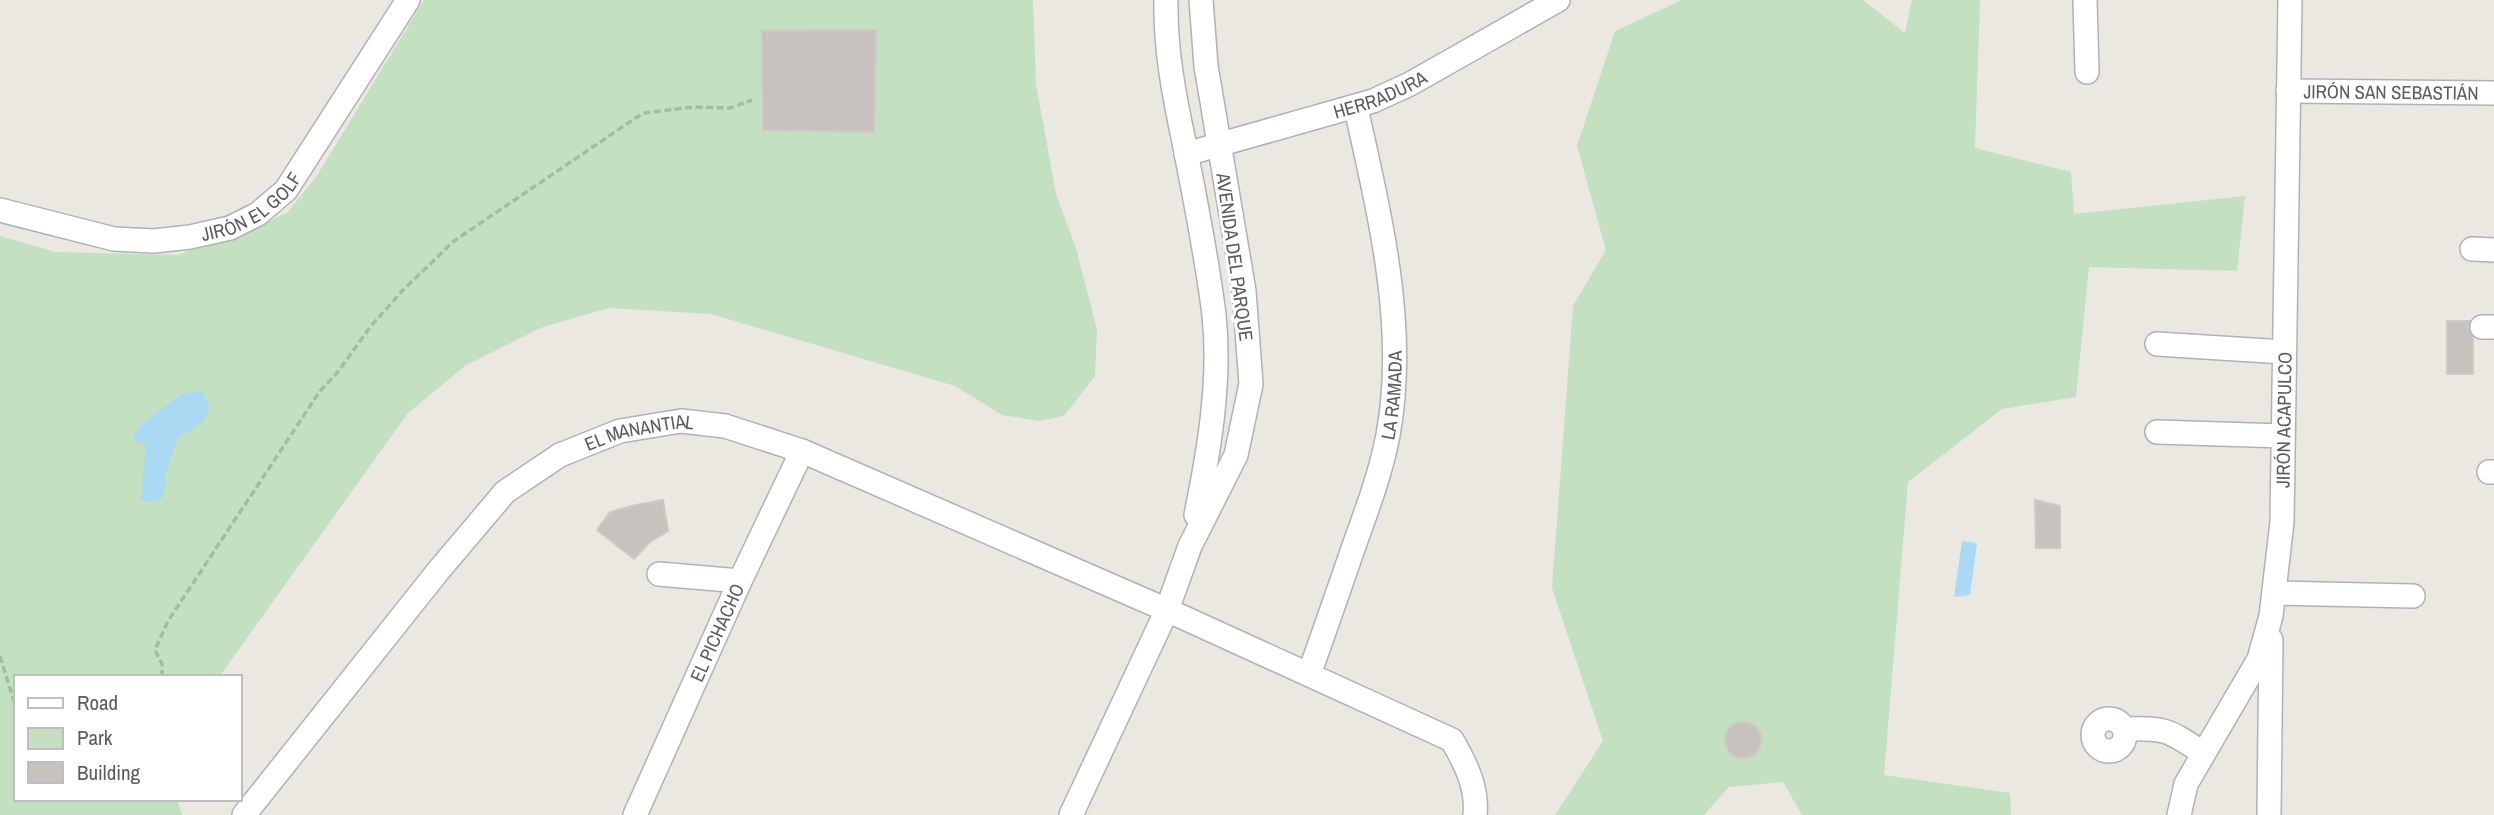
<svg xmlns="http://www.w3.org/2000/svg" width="2494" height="815" font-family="'Archivo Narrow',sans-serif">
<rect width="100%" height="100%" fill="#ebe8e2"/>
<g fill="#c3e0c1">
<path d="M424 0H1033L1036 84 1056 194 1076 248 1097 330 1095 376 1064 416 1039 421 1002 415 955 386 711 314 609 308 543 327 465 366 408 413 219 677H16V799H177L182 815H0V236L55 252 178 255 214 241 250 231 288 212 316 177Z"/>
<path d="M1682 0H1863L1905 33 1912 0H1980L1975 148 2071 172 2074 214 2245 196 2237 271 2089 267 2076 397 2002 409 1908 482 1884 775 2010 793 2011 815H1802L1783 782 1729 787 1704 815H1555L1603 741 1552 588 1573 306 1606 250 1577 146 1615 31Z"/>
</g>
<g fill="#a9d9f3">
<path d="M202 391 210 406 203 422 178 438 166 471 163 498 150 502 141 500 146 445 132 440 140 425 182 394Z"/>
<path d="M1962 541 1977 543 1970 595 1954 597Z"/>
</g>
<g fill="#c6c3be" stroke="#cfc9c1" stroke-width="2">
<path d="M876 30 874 132 763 130 762 31Z"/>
<path d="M2447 321H2470L2468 328 2473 337V374H2447Z"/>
<path d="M663 500 668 531 650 542 634 559 597 530 610 512 636 505Z"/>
<path d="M2035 500 2060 506V548H2036Z"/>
<circle cx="1743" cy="740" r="18"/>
</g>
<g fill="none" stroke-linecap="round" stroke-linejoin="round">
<defs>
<g id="minor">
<path d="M1166 0C1165 48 1174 95 1184 142 1195 199 1207 257 1214 315 1221 381 1209 451 1196 515"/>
<path d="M2085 0 2087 72"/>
<path id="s1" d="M2288 91 2494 93"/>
<path id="s2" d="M1186 154 1373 101 1410 84 1558 0"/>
<path id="s3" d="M0 210 114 239 154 241 190 237 230 228 258 214 286 190 408 0"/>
<path d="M2472 249 2494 250"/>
<path d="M2482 327H2494"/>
<path d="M2157 344 2284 352"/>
<path d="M2157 432 2283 436"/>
<path d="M2489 472H2494"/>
<path d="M659 574 740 581"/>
<path d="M2274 593 2413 596"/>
<path id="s4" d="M1309 674C1325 630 1340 586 1355 543 1368 507 1381 472 1388 435 1408 326 1379 213 1356 108"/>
<circle cx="2109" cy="735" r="16"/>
<path d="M2125 729C2167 728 2168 730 2203 753"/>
<path id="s5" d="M244 815 439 570 505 492 560 455 620 431 681 421 725 426 802 451 1167 610 1452 740C1465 763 1478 787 1475 815"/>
<path id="s6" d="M635 815 740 581 802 451"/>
<path d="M1071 815 1167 610 1190 546 1236 455 1251 384 1244 291 1206 66 1201 0"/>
<path id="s7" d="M2179 815 2186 784 2259 659 2271 616 2282 522 2290 0"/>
<path d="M2269 815 2271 640"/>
</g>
</defs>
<use href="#minor" stroke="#afb2b5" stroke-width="26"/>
<g stroke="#9bc0a3" stroke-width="3.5" stroke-dasharray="7 3.5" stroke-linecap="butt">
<path d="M0 656 16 708"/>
<path d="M162 677V664L155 650 168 621 320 391 337 373 371 326 403 290 454 241 643 113 694 107 730 108 752 100"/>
</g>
<use href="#minor" stroke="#fff" stroke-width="23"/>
</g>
<g text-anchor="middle" stroke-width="6" stroke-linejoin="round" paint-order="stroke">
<g font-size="19" fill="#5a5d60" stroke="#fff">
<text dy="7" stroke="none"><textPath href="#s1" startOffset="103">JIRÓN SAN SEBASTIÁN</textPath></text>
<text dy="7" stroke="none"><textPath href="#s2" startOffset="203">HERRADURA</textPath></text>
<text dy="7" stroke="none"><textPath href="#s3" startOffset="264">JIRÓN EL GOLF</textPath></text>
<text transform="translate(1235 257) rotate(82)" y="7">AVENIDA DEL PARQUE</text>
<text dy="7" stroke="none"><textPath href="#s4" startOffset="292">LA RAMADA</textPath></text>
<text dy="7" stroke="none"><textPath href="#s7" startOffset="418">JIRÓN ACAPULCO</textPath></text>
<text dy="7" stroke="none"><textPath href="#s5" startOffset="565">EL MANANTIAL</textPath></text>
<text dy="7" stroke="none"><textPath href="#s6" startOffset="200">EL PICHACHO</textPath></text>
</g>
</g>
<rect x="14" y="675" width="228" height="126" fill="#ffffff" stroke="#bdbebf" stroke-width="2"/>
<rect x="28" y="698" width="35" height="10" fill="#ffffff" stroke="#bdbebf" stroke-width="2"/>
<text x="77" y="710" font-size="21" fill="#5a5d60">Road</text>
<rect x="28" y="728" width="35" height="21" fill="#c3e0c1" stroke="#bdbebf" stroke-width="2"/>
<text x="77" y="745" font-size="21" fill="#5a5d60">Park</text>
<rect x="28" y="762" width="35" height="21" fill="#c6c3be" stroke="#bdbebf" stroke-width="2"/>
<text x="77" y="780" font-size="21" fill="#5a5d60">Building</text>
</svg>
